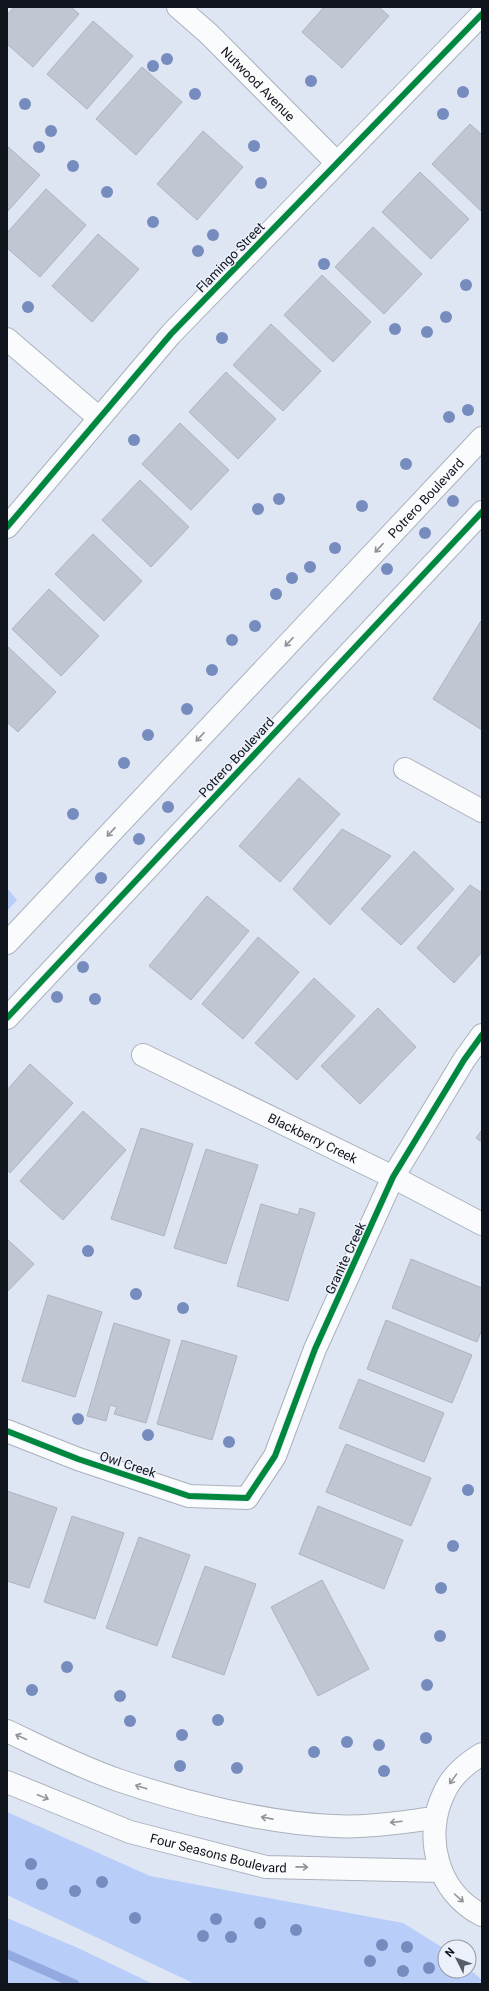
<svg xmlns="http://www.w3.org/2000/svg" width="489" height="1991" font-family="Roboto,sans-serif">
<rect width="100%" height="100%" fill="#dee6f4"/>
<g fill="#b8cdf8">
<path d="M7 888 17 900 7 911Z"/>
<path d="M7 1812 150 1876 403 1923 445 1949V1971H469V1969L482 1980V1984H195L7 1895Z"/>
<path d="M7 1918 78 1948 153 1984H7Z"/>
</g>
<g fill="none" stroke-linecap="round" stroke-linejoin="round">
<path stroke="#92aadf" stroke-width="9" d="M7 1954 75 1984"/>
</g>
<g fill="#c1c7d2" stroke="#aeb4bf">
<path d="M14 7H71L79 14 33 67 7 44V15Z"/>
<path d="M324 7H379L389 16 342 68 302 32Z"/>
<path d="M93 21 133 56 87 109 47 74Z"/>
<path d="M142 67 182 102 136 155 96 119Z"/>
<path d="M470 124 482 135 481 211 432 164Z"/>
<path d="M203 131 243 167 197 220 157 184Z"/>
<path d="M7 146 40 175 7 212Z"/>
<path d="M420 172 469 219 431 259 382 212Z"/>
<path d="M46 189 86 225 40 277 7 248V233Z"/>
<path d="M373 227 422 274 384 314 335 267Z"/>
<path d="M98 234 139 269 92 322 52 286Z"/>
<path d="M322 275 371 322 333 362 284 315Z"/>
<path d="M271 324 321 371 283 411 233 365Z"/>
<path d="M226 372 276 419 238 459 189 412Z"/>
<path d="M180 423 229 470 191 510 142 464Z"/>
<path d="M140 480 189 527 151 567 102 520Z"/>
<path d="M93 534 142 581 104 621 55 574Z"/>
<path d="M49 589 99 636 61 676 12 629Z"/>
<path d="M481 621 482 622V730L433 699Z"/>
<path d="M7 646 56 692 18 732 7 722Z"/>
<path d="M299 778 340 814 280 882 239 846Z"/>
<path d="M342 829 391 856 330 925 293 889Z"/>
<path d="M414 851 454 889 401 945 361 909Z"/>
<path d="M470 885 482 893V952L454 983 417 948Z"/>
<path d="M207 896 249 931 191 1000 149 966Z"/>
<path d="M258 937 299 972 243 1039 202 1004Z"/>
<path d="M314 978 355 1016 297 1080 255 1043Z"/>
<path d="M378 1008 416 1047 360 1104 321 1066Z"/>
<path d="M30 1064 73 1103 10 1173 7 1170V1090Z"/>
<path d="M83 1111 126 1150 63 1220 20 1181Z"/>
<path d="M141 1128 193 1144 164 1236 111 1219Z"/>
<path d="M482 1130V1142L476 1138Z"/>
<path d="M206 1149 258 1165 226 1264 174 1248Z"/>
<path d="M261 1204 298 1215 300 1208 315 1213 288 1301 237 1286Z"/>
<path d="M7 1239 34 1264 7 1292Z"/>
<path d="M411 1259 482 1288V1329L477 1342 392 1308Z"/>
<path d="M48 1295 102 1312 75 1397 22 1381Z"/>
<path d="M386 1320 472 1355 452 1403 367 1369Z"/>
<path d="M114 1323 170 1340 146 1423 114 1414 117 1407 110 1405 106 1421 87 1416Z"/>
<path d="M182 1340 237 1356 212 1440 157 1424Z"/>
<path d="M359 1379 444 1413 424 1462 339 1428Z"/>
<path d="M346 1444 431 1478 411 1526 326 1492Z"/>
<path d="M7 1491 57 1508 29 1588 7 1581Z"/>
<path d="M318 1506 403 1540 384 1589 299 1554Z"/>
<path d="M72 1516 124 1533 95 1619 44 1602Z"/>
<path d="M139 1537 190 1555 157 1646 106 1628Z"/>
<path d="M205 1566 256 1584 224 1675 172 1657Z"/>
<path d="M322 1580 369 1669 318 1696 271 1607Z"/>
</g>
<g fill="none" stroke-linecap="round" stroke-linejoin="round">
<defs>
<g id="minor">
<path id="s1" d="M178 7 209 34 337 163"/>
<path d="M7 339 99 418"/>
<path d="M7 527 171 334 482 14"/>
<path d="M405 769 482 811"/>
<path id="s2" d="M143 1055 393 1177 482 1224"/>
<path d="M7 1431 78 1459 189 1496 247 1498 275 1456 315 1349 393 1177 464 1060 482 1035"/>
<path d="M7 1731C43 1748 80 1767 118 1780 182 1802 265 1823 333 1826 367 1828 402 1822 435 1818"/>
<path d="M482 1754C467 1763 451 1777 444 1793 423 1836 437 1893 482 1915"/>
<path id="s3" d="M7 1782 130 1832 266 1867 441 1871"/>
</g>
<g id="tertiary">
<path id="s4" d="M7 943 482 438"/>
<path d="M7 1018 482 512"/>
</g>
</defs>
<use href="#minor" stroke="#abb1bc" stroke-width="24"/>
<use href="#tertiary" stroke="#abb1bc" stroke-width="24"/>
<use href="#minor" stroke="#fafbfd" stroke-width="22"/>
<use href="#tertiary" stroke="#fafbfd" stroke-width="22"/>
<defs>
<g id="cycleway">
<path d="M7 527 171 334 482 14"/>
<path d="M7 1018 482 512"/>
<path d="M7 1431 78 1459 189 1496 247 1498 275 1456 315 1349 393 1177 464 1060 482 1035"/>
</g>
</defs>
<use href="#cycleway" stroke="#ebf0fa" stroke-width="8"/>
<use href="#cycleway" stroke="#00873e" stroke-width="6"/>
</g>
<g fill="#768bbe">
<circle cx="167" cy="59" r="6"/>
<circle cx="153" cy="66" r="6"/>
<circle cx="311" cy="81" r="6"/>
<circle cx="463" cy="92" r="6"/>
<circle cx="195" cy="94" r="6"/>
<circle cx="25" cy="104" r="6"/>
<circle cx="443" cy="114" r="6"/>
<circle cx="51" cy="131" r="6"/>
<circle cx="254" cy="146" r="6"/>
<circle cx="39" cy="147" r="6"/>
<circle cx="73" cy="166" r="6"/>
<circle cx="261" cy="183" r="6"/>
<circle cx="107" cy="192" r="6"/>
<circle cx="153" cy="222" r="6"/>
<circle cx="213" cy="235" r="6"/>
<circle cx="198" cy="251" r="6"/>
<circle cx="324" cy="264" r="6"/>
<circle cx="466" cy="285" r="6"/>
<circle cx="28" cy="307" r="6"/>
<circle cx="446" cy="317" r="6"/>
<circle cx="395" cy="329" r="6"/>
<circle cx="427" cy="332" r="6"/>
<circle cx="222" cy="338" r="6"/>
<circle cx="468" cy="410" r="6"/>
<circle cx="449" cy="417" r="6"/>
<circle cx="134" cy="440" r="6"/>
<circle cx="406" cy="464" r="6"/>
<circle cx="279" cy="499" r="6"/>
<circle cx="453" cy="501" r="6"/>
<circle cx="362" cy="506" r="6"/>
<circle cx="258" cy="509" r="6"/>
<circle cx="425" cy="533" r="6"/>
<circle cx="335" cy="548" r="6"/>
<circle cx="310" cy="567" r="6"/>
<circle cx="387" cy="569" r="6"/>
<circle cx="292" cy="578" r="6"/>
<circle cx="276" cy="594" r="6"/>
<circle cx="255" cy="626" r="6"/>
<circle cx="232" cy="640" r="6"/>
<circle cx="212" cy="670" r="6"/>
<circle cx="187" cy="709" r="6"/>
<circle cx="148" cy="735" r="6"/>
<circle cx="124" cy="763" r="6"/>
<circle cx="168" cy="807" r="6"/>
<circle cx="73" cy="814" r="6"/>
<circle cx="139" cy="839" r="6"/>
<circle cx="101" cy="878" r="6"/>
<circle cx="83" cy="967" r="6"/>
<circle cx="57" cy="997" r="6"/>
<circle cx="95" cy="999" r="6"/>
<circle cx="88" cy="1251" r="6"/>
<circle cx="136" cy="1294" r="6"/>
<circle cx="183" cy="1308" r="6"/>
<circle cx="78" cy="1419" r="6"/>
<circle cx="148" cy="1435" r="6"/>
<circle cx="229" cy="1442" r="6"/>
<circle cx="468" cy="1490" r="6"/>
<circle cx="453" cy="1546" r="6"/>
<circle cx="441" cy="1588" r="6"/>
<circle cx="440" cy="1636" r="6"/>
<circle cx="67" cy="1667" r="6"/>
<circle cx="427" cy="1685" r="6"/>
<circle cx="32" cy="1690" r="6"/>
<circle cx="120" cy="1696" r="6"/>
<circle cx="218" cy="1720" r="6"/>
<circle cx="130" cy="1721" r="6"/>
<circle cx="182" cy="1735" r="6"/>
<circle cx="426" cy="1738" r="6"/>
<circle cx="347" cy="1742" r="6"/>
<circle cx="379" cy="1745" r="6"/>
<circle cx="314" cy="1752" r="6"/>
<circle cx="180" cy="1766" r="6"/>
<circle cx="237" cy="1768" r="6"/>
<circle cx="384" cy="1771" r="6"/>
<circle cx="31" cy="1864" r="6"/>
<circle cx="102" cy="1882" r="6"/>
<circle cx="42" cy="1884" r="6"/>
<circle cx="75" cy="1891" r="6"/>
<circle cx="135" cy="1918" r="6"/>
<circle cx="216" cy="1919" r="6"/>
<circle cx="260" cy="1923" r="6"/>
<circle cx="296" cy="1930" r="6"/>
<circle cx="203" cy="1936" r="6"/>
<circle cx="231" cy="1937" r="6"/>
<circle cx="382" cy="1945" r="6"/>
<circle cx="407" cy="1947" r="6"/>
<circle cx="370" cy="1961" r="6"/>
<circle cx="429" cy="1968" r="6"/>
<circle cx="403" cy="1971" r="6"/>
</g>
<defs><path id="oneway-shaft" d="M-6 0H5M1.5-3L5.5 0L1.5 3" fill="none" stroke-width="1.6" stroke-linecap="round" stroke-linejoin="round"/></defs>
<g stroke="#919398">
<use href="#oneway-shaft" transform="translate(379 548) rotate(133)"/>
<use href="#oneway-shaft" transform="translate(289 642) rotate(133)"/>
<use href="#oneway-shaft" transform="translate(200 737) rotate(133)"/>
<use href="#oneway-shaft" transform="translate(111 832) rotate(133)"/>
<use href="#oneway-shaft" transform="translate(21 1737) rotate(-155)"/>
<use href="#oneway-shaft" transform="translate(453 1779) rotate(126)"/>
<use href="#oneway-shaft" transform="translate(141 1787) rotate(-162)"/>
<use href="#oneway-shaft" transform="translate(43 1797) rotate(22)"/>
<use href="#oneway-shaft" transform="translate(267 1818) rotate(-169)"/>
<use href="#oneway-shaft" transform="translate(396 1822) rotate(173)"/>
<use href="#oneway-shaft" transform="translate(302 1867) rotate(1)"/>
<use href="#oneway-shaft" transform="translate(459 1898) rotate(42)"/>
</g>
<g text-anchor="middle" stroke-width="3" stroke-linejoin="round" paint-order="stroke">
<g font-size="13" fill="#10141d" stroke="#ebf0fa">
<text dy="5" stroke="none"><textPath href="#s1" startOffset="111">Nutwood Avenue</textPath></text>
<text transform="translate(230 257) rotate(-46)" y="5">Flamingo Street</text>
<text dy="5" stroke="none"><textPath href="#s4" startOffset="611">Potrero Boulevard</textPath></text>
<text transform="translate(236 757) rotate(-47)" y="5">Potrero Boulevard</text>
<text dy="5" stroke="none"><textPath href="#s2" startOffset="189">Blackberry Creek</textPath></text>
<text transform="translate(345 1258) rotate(-65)" y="5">Granite Creek</text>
<text transform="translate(128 1464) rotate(18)" y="5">Owl Creek</text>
<text dy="5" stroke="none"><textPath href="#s3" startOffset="224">Four Seasons Boulevard</textPath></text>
</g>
</g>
<rect width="489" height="1991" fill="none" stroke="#10141d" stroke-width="16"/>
<g transform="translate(457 1959) rotate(312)"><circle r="19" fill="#ebf0fa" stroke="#9398a2"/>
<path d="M0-3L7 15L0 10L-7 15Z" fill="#585e68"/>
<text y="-6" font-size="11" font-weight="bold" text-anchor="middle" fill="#10141d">N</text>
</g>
</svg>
